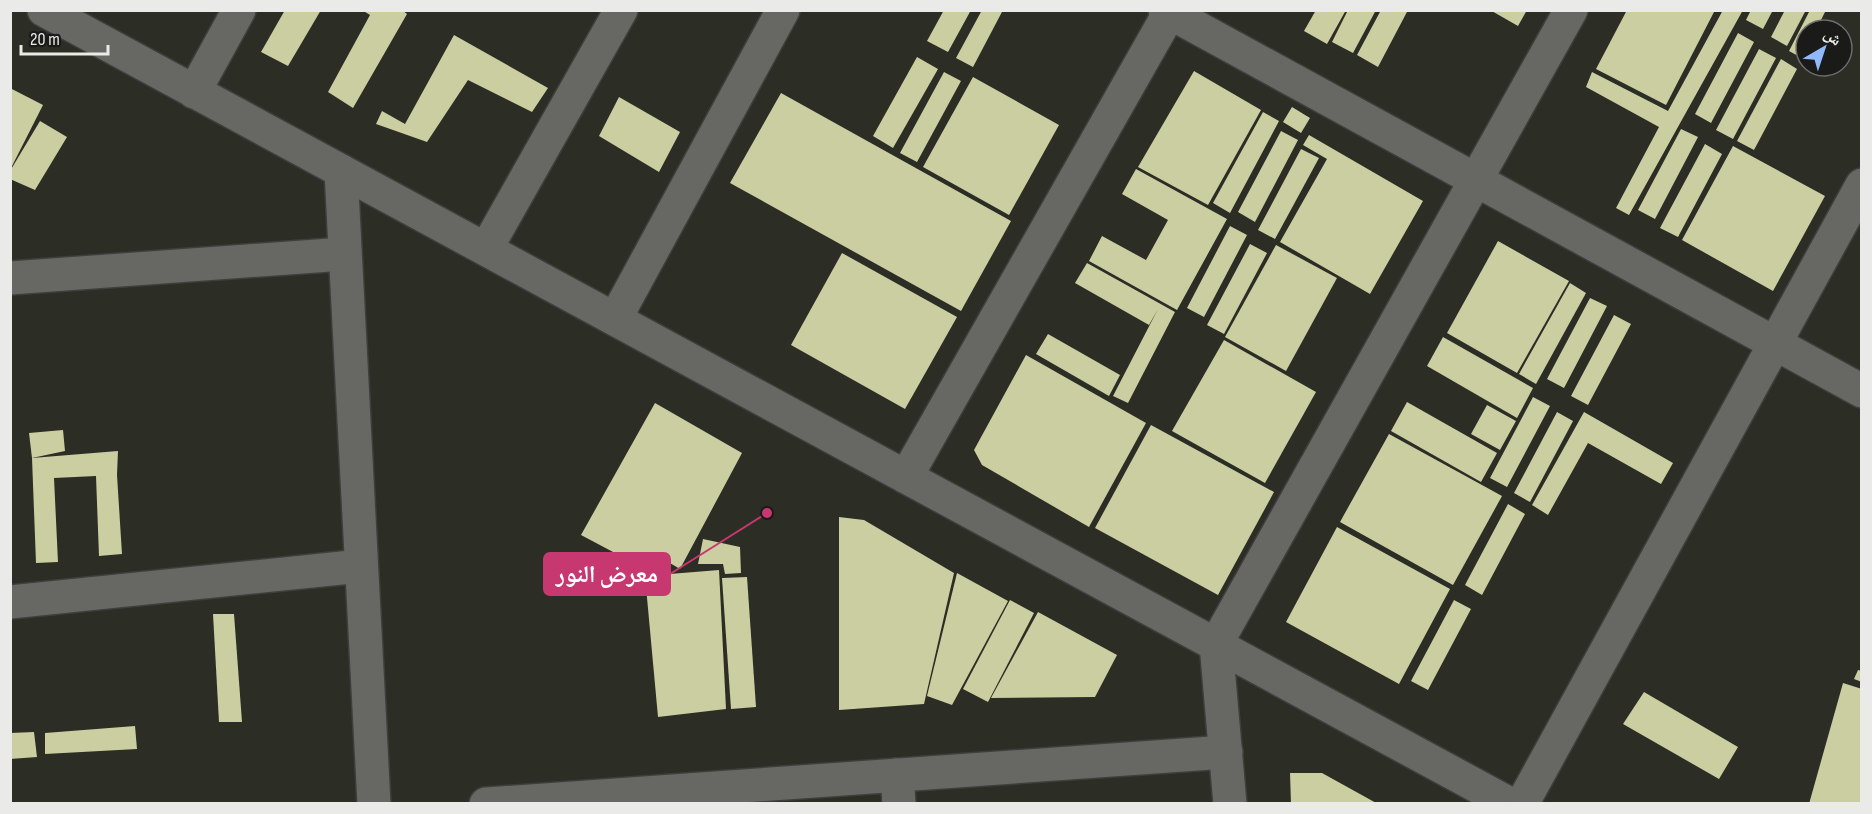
<svg xmlns="http://www.w3.org/2000/svg" width="1872" height="814" viewBox="0 0 1872 814" font-family="'Sofia Sans Condensed','Noto Naskh Arabic',sans-serif">
	<style>
		.built { fill: #2c2d25; fill-rule: evenodd }
		.building { fill: #cbcea1 }
		.lines { fill: none; stroke-linecap: round; stroke-linejoin: round }
		.minor-casing { stroke: #3e3e3c; stroke-width: 36 }
		.minor { stroke: #676764; stroke-width: 33 }
		.leader { fill: none; stroke: #c83870; stroke-width: 2 }
		.callout-dot { fill: #c83870; stroke: #1a1a18; stroke-width: 2 }
		.callout { fill: #c83870; stroke: #c83870; stroke-width: 2 }
		.callout-label { font-size: 24px; text-anchor: middle; font-weight: bold; fill: #fff }
	</style>
	<rect width="100%" height="100%" fill="#232421"/>
	<!-- built -->
	<path class="built" d="M11,11h1850v792h-1850zM1806,30h36v36h-36z"/>
	<!-- building -->
	<g class="building">
		<polygon points="285,10 321,10 288,66 261,52"/>
		<polygon points="362,10 402,10 407,14 353,108 328,92 370,15"/>
		<polygon points="944,10 971,10 948,52 927,41"/>
		<polygon points="982,10 1003,10 973,67 956,58"/>
		<polygon points="1316,10 1346,10 1327,44 1304,31"/>
		<polygon points="1348,10 1376,10 1353,53 1332,42"/>
		<polygon points="1381,10 1408,10 1378,67 1357,55"/>
		<polygon points="1490,10 1527,10 1518,26"/>
		<polygon points="1627,10 1711,10 1714,12 1666,105 1596,69"/>
		<polygon points="1723,10 1743,10 1629,215 1616,208 1659,127 1586,87 1592,72 1668,111"/>
		<polygon points="1751,10 1773,10 1763,29 1746,20"/>
		<polygon points="1785,10 1806,10 1787,46 1771,37"/>
		<polygon points="1810,10 1826,10 1816,30 1806,30 1806,49 1802,58 1789,51"/>
		<polygon points="1738,33 1754,42 1711,123 1695,114"/>
		<polygon points="454,35 548,88 532,112 468,80 427,142 376,124 382,111 405,124"/>
		<polygon points="1759,49 1776,58 1733,139 1716,130"/>
		<polygon points="917,57 938,69 893,148 873,136"/>
		<polygon points="1781,59 1797,69 1754,150 1737,141"/>
		<polygon points="1194,71 1261,110 1208,205 1138,167"/>
		<polygon points="944,72 961,81 917,162 900,153"/>
		<polygon points="973,77 1059,125 1009,215 923,167"/>
		<polygon points="10,88 43,105 10,170"/>
		<polygon points="781,93 1011,221 961,311 730,183"/>
		<polygon points="619,97 680,132 659,172 599,136"/>
		<polygon points="1292,107 1310,118 1301,133 1283,122"/>
		<polygon points="1263,112 1279,121 1230,213 1213,203"/>
		<polygon points="40,121 67,137 35,190 10,179 10,171"/>
		<polygon points="1681,129 1698,137 1655,219 1638,210"/>
		<polygon points="1281,131 1298,140 1255,222 1238,212"/>
		<polygon points="1309,135 1423,201 1370,294 1280,242 1327,159 1303,145"/>
		<polygon points="1705,144 1722,154 1678,237 1660,228"/>
		<polygon points="1733,146 1825,196 1773,291 1682,240"/>
		<polygon points="1301,149 1319,158 1275,239 1258,230"/>
		<polygon points="1136,169 1227,219 1177,310 1089,261 1102,236 1146,260 1168,220 1122,194"/>
		<polygon points="1230,226 1247,235 1204,317 1187,308"/>
		<polygon points="1498,241 1569,281 1517,373 1447,333"/>
		<polygon points="1250,244 1267,253 1224,334 1207,325"/>
		<polygon points="1276,245 1337,278 1286,371 1225,337"/>
		<polygon points="842,253 957,317 905,409 791,345"/>
		<polygon points="1087,263 1175,312 1128,403 1113,396 1158,309 1149,325 1075,283"/>
		<polygon points="1570,283 1586,293 1536,384 1519,374"/>
		<polygon points="1590,298 1607,306 1564,388 1547,379"/>
		<polygon points="1614,315 1631,324 1588,405 1571,396"/>
		<polygon points="1048,334 1120,375 1109,396 1036,354"/>
		<polygon points="1443,337 1533,388 1517,418 1427,366"/>
		<polygon points="1224,340 1316,392 1265,483 1172,431"/>
		<polygon points="1026,355 1146,423 1089,527 982,465 974,450"/>
		<polygon points="1533,397 1550,406 1507,487 1490,478"/>
		<polygon points="1407,402 1497,453 1481,482 1391,431"/>
		<polygon points="655,403 742,453 680,569 658,556 647,570 581,535"/>
		<polygon points="1487,405 1516,421 1500,450 1471,434"/>
		<polygon points="1557,412 1573,421 1530,502 1514,493"/>
		<polygon points="1584,412 1673,463 1661,484 1588,443 1548,515 1532,505"/>
		<polygon points="1151,425 1274,492 1218,595 1095,528"/>
		<polygon points="63,430 65,451 32,458 29,433"/>
		<polygon points="1389,434 1502,496 1453,585 1340,522"/>
		<polygon points="118,451 117,475 122,554 99,556 96,476 54,478 58,562 36,563 32,458"/>
		<polygon points="1508,504 1525,514 1482,595 1465,585"/>
		<polygon points="839,517 864,520 954,573 924,704 839,710"/>
		<polygon points="1337,527 1450,589 1399,684 1286,622"/>
		<polygon points="703,539 740,547 741,573 725,574 723,564 698,564"/>
		<polygon points="719,570 726,709 658,717 645,576"/>
		<polygon points="957,573 1008,601 952,705 927,696"/>
		<polygon points="747,577 756,707 731,709 722,578"/>
		<polygon points="1010,600 1034,613 988,702 963,689"/>
		<polygon points="1454,600 1471,609 1428,690 1411,681"/>
		<polygon points="1038,612 1117,655 1095,697 991,698"/>
		<polygon points="213,614 234,614 242,722 219,722"/>
		<polygon points="1858,670 1862,671 1862,682 1854,679"/>
		<polygon points="1843,683 1862,689 1862,804 1809,804"/>
		<polygon points="1644,692 1738,747 1719,779 1623,724"/>
		<polygon points="135,726 137,749 45,754 45,733"/>
		<polygon points="34,732 37,757 10,759 10,733"/>
		<polygon points="1290,773 1322,773 1378,804 1291,804"/>
	</g>
	<g class="lines">
		<!-- minor casing -->
		<g class="minor-casing">
			<g id="minor">
				<polyline points="44,10 1510,804"/>
				<polyline points="1165,10 1862,391"/>
				<polyline points="194,92 239,10"/>
				<polyline points="341,171 374,804"/>
				<polyline points="486,249 621,10"/>
				<polyline points="10,278 344,254"/>
				<polyline points="615,319 783,10"/>
				<polyline points="906,477 1171,10"/>
				<polyline points="10,602 361,566"/>
				<polyline points="897,775 899,804"/>
				<polyline points="486,804 1226,752"/>
				<polyline points="1230,804 1216,644 1571,10"/>
				<polyline points="1522,804 1862,185"/>
			</g>
		</g>
		<!-- minor -->
		<use href="#minor" class="minor"/>
	</g>
	<!-- callouts -->
	<path class="leader" d="M767 513L670 574"/>
	<circle class="callout-dot" cx="767" cy="513" r="6"/>
	<rect class="callout" x="544" y="553" width="126" height="42" rx="6"/>
	<g class="callout-label">
		<text x="607" y="582">معرض النور</text>
	</g>
	<!-- border -->
	<rect width="1872" height="814" fill="none" stroke="#eaeae8" stroke-width="24"/>
	<!-- north arrow -->
	<g transform="translate(1824 48) rotate(39)"><circle r="28" fill="#1a1a18" stroke="#6d6d6b" stroke-width="1.5"/>
	<path d="M0-4.5L10 22L0 15L-10 22Z" fill="#90b8fd"/>
	<text y="-9" font-size="16" font-weight="bold" text-anchor="middle" fill="#eaeae8">ش</text>
	</g>
	<!-- scale -->
	<path d="M21 45v9h87v-9" fill="none" stroke="#eaeae8" stroke-width="3"/>
	<text x="30" y="45" font-size="18" fill="#eaeae8" stroke="#1a1a18" stroke-width="4.5" paint-order="stroke">20 m</text>
</svg>
